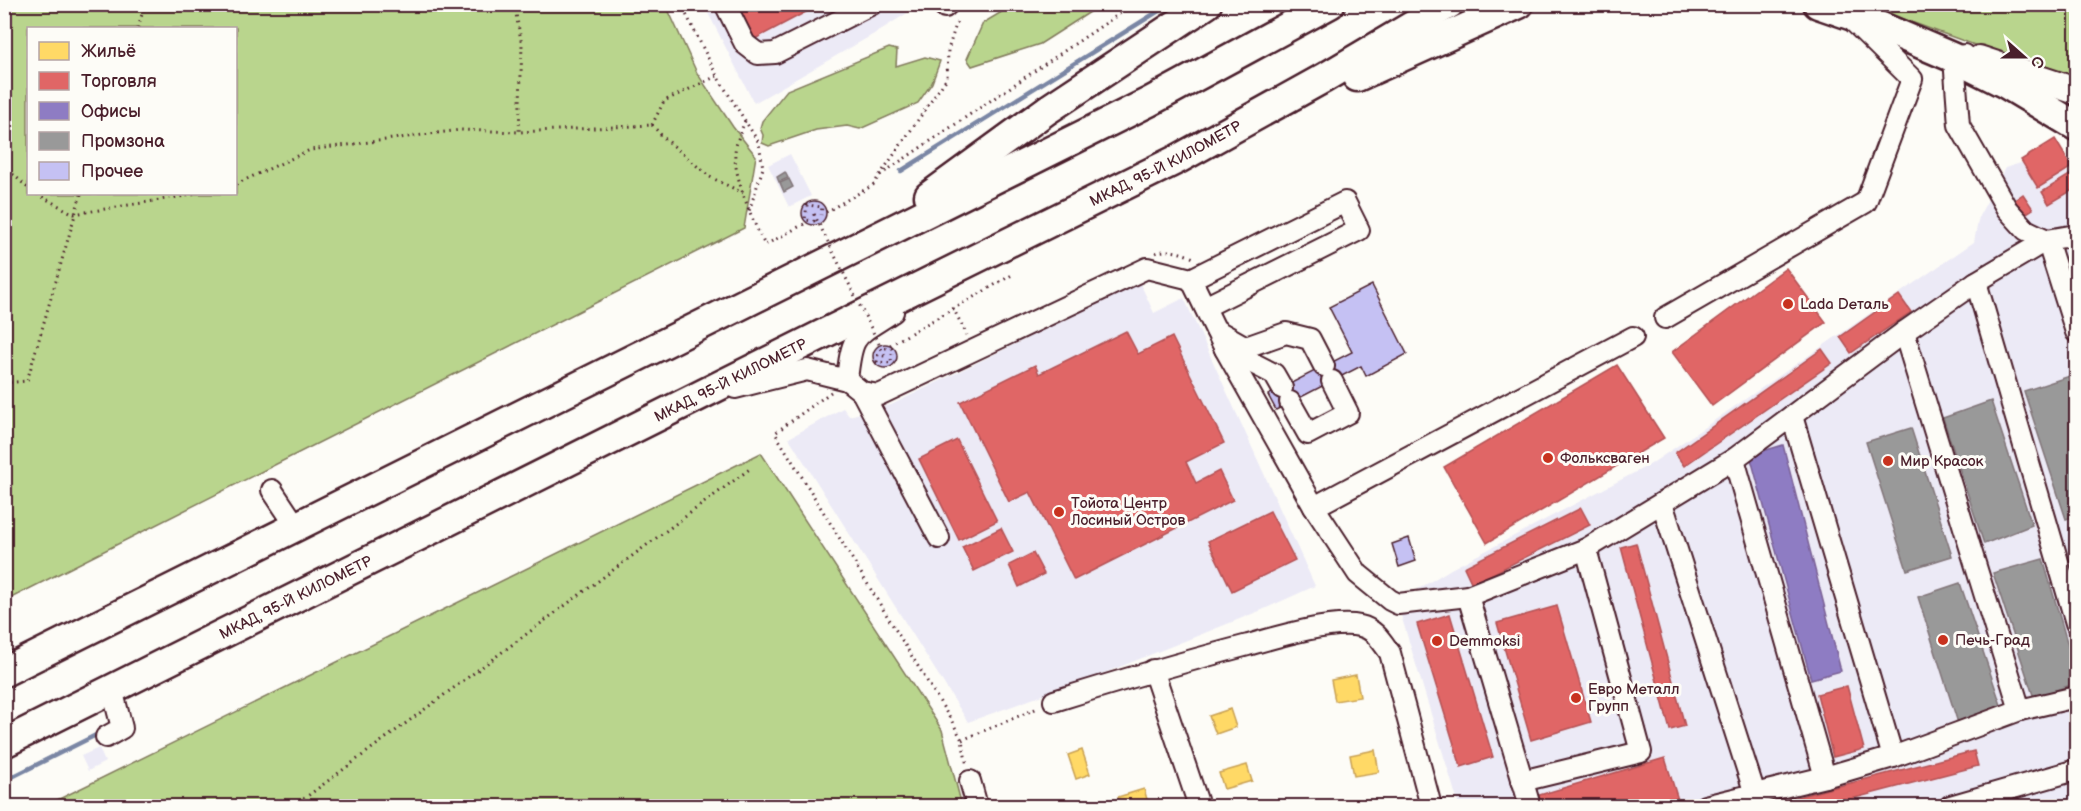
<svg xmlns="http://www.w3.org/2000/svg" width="2081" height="811" viewBox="0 0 2081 811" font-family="'Balsamiq Sans',sans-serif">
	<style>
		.built { fill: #eceaf6 }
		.green { fill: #b9d58d; stroke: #827a5c; stroke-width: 1.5; fill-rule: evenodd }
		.homes { fill: #ffd966; stroke: #c9a154; stroke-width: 1.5 }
		.shops { fill: #e06666; stroke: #b35154; stroke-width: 1.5 }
		.offices { fill: #8e7cc3; stroke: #7a6095; stroke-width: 1.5 }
		.industry { fill: #999; stroke: #817478; stroke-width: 1.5 }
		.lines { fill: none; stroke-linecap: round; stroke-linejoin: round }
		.stream { stroke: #7a86a4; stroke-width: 4.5 }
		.building { fill: #c5c1f3; stroke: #4a1f2b; stroke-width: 1.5 }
		.minor-casing { stroke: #4a1f2b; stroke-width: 24 }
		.major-casing { stroke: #4a1f2b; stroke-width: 30 }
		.highway-casing { stroke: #4a1f2b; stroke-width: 33 }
		.path { stroke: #4a1f2b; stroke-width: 3; stroke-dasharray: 1.5 4.5; stroke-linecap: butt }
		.minor { stroke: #fdfcf7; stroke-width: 20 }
		.major { stroke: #fdfcf7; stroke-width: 26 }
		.highway { stroke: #fdfcf7; stroke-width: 28 }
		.path-bridge { stroke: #4a1f2b; stroke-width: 3; stroke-dasharray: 1.5 4.5; stroke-linecap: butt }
		.poi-dot { fill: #c8321e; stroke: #fdfcf7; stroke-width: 2 }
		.labels { text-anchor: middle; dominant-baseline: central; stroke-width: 6; stroke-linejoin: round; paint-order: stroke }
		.street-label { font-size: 15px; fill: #4a1f2b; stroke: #fdfcf7 }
		.poi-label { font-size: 15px; fill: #4a1f2b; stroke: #fdfcf7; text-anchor: start }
	</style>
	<rect width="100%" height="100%" fill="#fdfcf7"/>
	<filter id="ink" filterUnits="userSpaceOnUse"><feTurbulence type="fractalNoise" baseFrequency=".0167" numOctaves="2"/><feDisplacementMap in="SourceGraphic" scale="12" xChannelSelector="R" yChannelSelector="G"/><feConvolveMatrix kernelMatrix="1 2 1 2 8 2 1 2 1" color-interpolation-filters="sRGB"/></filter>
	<g filter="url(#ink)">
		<!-- built -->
		<g class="built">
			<polygon points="704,5 920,5 874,34 754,103"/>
			<polygon points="790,154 811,196 789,207 768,165"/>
			<polygon points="2027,161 2070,173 2076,177 2076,806 1459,806 1397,602 1451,569 1651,464 1974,242 1979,216 2005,168"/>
			<polygon points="1140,283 1154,313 1184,298 1315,586 1262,610 1112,670 968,722 789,438 843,408 849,416 891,405"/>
			<polygon points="99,748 105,762 88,771 81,756"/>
		</g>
		<!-- green -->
		<g class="green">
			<path d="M5,4l661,1 31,68 36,54 23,29 -12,72 -739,373zM236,28v166h-208v-166z"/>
			<polygon points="1015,4 1101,4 1101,5 1040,44 972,66 967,59 983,23"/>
			<polygon points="1864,5 2076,5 2076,76 2008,57"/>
			<polygon points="889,48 897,50 896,66 925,57 940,61 932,83 918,103 860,129 847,126 816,130 769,146 762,143 763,135 760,128 762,121 787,90"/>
			<polygon points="761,453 942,730 962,806 45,806"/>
		</g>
		<!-- homes -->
		<g class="homes">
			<polygon points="1356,675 1360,697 1335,701 1331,680"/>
			<polygon points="1230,709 1236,727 1216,734 1209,716"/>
			<polygon points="1082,750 1090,774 1076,779 1068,755"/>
			<polygon points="1375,750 1379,772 1354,776 1350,755"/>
			<polygon points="1247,765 1252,781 1224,789 1219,773"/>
			<polygon points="1144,789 1149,806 1121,806 1118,797"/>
		</g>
		<!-- shops -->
		<g class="shops">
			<polygon points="729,4 821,4 749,42"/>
			<polygon points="2055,139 2072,167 2038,188 2021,160"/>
			<polygon points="2071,174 2076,184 2076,188 2049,204 2042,192"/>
			<polygon points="2023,194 2033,209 2019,218 2009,204"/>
			<polygon points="1786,268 1826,322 1712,406 1672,352"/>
			<polygon points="1899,295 1911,312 1851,353 1840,337"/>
			<polygon points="1126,331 1138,354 1172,337 1224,443 1186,462 1196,483 1219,471 1233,500 1074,580 1030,492 1009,502 960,402 1035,365 1039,374"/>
			<polygon points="1822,349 1832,363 1684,466 1675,453"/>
			<polygon points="1617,365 1664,438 1487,543 1444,467"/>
			<polygon points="957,440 997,521 959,540 919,459"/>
			<polygon points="1581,508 1590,525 1472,584 1464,567"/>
			<polygon points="1270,511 1295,560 1232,591 1208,541"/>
			<polygon points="1001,528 1013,552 974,571 962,547"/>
			<polygon points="1636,543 1685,726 1670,730 1621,547"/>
			<polygon points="1033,553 1044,574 1019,587 1009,565"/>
			<polygon points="1557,606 1591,722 1531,740 1497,623"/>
			<polygon points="1450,614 1493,757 1461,767 1417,624"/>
			<polygon points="1847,686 1864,749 1833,757 1817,694"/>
			<polygon points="1974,751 1978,766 1824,806 1762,806"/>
			<polygon points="1665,758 1679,803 1668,806 1539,806 1536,796"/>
		</g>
		<!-- offices -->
		<polygon class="offices" points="1783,445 1841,671 1811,679 1750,455"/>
		<!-- industry -->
		<g class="industry">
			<polygon points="785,172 788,178 779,182 777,177"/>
			<polygon points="789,179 793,187 784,192 780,183"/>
			<polygon points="2070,376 2076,396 2076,516 2066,519 2024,391"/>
			<polygon points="1991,401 2032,525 1984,544 1943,418"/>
			<polygon points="1911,428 1952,556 1907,570 1866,442"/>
			<polygon points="2043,559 2076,673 2076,683 2034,698 1993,573"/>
			<polygon points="1960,583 2002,708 1958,723 1918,597"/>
		</g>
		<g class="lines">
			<!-- stream -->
			<g class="stream">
				<polyline points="901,171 1170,4"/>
				<polyline points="4,781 100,733"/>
			</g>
		</g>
		<!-- building -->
		<g class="building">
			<circle cx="814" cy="213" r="12"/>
			<polygon points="1372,285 1407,354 1366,376 1361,366 1276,410 1268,395 1352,352 1329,307"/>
			<circle cx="885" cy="356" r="12"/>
			<polygon points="1409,538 1416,561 1399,567 1392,544"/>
		</g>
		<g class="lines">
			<!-- minor casing -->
			<g class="minor-casing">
				<g id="minor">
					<polyline points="725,4 745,44 758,54 775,53 872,4"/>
					<polyline points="945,7 948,4"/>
					<polyline points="2076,235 2047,240 2076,332"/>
					<polyline points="1191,279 1225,349 1314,507 1358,574 1390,600 1398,604 1468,596 1586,549 1734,459 1904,332 1976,282 2047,240 2026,230 2007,209 1959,125 1954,58 1964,55"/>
					<polyline points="1976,282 2076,623"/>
					<polyline points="1665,318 1866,202 1912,79 1852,20"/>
					<polyline points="1216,330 1246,347 1286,333 1310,339 1324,366"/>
					<polyline points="1904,332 2020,710"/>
					<polyline points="1225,349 1274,374 1282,388"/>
					<polyline points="847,380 862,392 879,395 1147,268 1191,279 1345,202 1359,230 1205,307"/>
					<path d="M735,388l72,-18 40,10c5,-48 8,-43 46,-68"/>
					<polyline points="862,392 939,538"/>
					<polyline points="1290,402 1308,434 1348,413 1332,381"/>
					<polyline points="1792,416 1893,757"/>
					<polyline points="1734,459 1825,777"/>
					<polyline points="272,490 296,526"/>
					<polyline points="1662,503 1755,794"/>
					<polyline points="1314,507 1633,337"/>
					<polyline points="1468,596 1530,806"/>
					<polyline points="1153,670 1199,806"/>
					<path d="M1054,701c64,-20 129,-39 194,-56 28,-8 84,-25 112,-19 15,3 22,16 30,27l41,153"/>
					<polyline points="106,737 122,728 112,689"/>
					<polyline points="970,781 977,806"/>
					<polyline points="1522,781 1641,752 1586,549"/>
					<polyline points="1705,806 1825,777 1893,757 2020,710 2076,697"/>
					<polyline points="1950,806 2076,770"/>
				</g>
			</g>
			<!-- major casing -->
			<g class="major-casing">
				<polyline id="major" points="1979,59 2076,91"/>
			</g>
			<!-- highway casing -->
			<g class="highway-casing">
				<g id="highway">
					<polyline points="1818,4 1870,22 1954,58 2006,84 2076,126"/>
					<polyline points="1357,77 1519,4"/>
					<polyline points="929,196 1047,110 1207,4"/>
					<polyline points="4,672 1149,102 1330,4"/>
					<path id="s1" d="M4,743l815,-407 359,-177 146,-81 125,-74"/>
				</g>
			</g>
			<!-- path -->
			<g class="path">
				<polyline points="514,4 522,45 519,132"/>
				<polyline points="681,4 717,76 759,143 763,168 749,211"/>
				<polyline points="138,28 145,4"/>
				<path d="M745,121c-4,10 -9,21 -10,31 -2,23 19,73 30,93l41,-22"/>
				<polyline points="652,125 663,137 710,177 743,193"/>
				<polyline points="652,125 664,101 717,76"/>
				<polyline points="4,166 28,188"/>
				<polyline points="880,175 1134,4"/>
				<polyline points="236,184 310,150 460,130 519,132 652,125"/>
				<polyline points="37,194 74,214 197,194"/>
				<polyline points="826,212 873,185 947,78 948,50 958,18"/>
				<polyline points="814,214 814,221 805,220 807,205 822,207 821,215"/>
				<path d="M1156,253c11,-5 29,0 39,6"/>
				<polyline points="953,308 967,335"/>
				<polyline points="890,345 1012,275"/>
				<polyline points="885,348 892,348 891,363 877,362 878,355 885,356"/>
				<polyline points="4,383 27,381 81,194"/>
				<polyline points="831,392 775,433 954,725 962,740 967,766"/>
				<polyline points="962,740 1038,708"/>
				<polyline points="294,806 751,468"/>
			</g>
			<!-- minor -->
			<use href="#minor" class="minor"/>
			<!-- major -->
			<use href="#major" class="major"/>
			<!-- highway -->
			<use href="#highway" class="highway"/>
			<!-- path-bridge -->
			<polyline class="path-bridge" points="814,214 885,356"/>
		</g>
	</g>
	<!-- markers -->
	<g class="poi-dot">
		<circle cx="1788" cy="304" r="6"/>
		<circle cx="1548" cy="458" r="6"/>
		<circle cx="1888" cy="461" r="6"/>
		<circle cx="1059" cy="512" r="6"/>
		<circle cx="1943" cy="640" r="6"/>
		<circle cx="1437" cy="641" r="6"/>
		<circle cx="1576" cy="698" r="6"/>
	</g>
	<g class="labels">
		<!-- street labels -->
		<g class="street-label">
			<text stroke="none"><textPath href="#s1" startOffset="1298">МКАД, 95-Й КИЛОМЕТР</textPath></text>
			<text stroke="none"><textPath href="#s1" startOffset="812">МКАД, 95-Й КИЛОМЕТР</textPath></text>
			<text stroke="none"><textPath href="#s1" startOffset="326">МКАД, 95-Й КИЛОМЕТР</textPath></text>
		</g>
		<!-- poi labels -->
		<g class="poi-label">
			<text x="1800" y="304">Lada Dеталь</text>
			<text x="1560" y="458">Фольксваген</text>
			<text x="1900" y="461">Мир Красок</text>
			<text x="1071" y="503">Тойота Центр<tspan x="1071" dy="17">Лосиный Остров</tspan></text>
			<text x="1955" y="640">Печь-Град</text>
			<text x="1449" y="641">Demmoksi</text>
			<text x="1588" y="689">Евро Металл<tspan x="1588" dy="17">Групп</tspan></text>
		</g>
	</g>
	<!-- margin -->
	<rect width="2081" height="811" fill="none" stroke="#fdfcf7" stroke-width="24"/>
	<rect x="12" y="12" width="2057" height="787" fill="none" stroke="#4a1f2b" stroke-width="2" filter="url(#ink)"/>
	<!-- legend -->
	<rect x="27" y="27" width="210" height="168" fill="#fdfcf7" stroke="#b5a4a5" stroke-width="1.5"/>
	<rect x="39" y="42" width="30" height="18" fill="#ffd966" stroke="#b5a4a5" stroke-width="1.5"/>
	<text x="81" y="57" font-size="18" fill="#4a1f2b">Жильё</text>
	<rect x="39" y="72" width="30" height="18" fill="#e06666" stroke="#b5a4a5" stroke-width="1.5"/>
	<text x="81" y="87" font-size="18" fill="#4a1f2b">Торговля</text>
	<rect x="39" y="102" width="30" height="18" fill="#8e7cc3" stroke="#b5a4a5" stroke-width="1.5"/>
	<text x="81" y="117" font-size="18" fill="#4a1f2b">Офисы</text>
	<rect x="39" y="132" width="30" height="18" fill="#999999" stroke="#b5a4a5" stroke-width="1.5"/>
	<text x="81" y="147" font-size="18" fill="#4a1f2b">Промзона</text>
	<rect x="39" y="162" width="30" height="18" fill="#c5c1f3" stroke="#b5a4a5" stroke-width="1.5"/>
	<text x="81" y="177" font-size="18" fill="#4a1f2b">Прочее</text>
	<!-- north arrow -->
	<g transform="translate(2024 57) rotate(111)" stroke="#fdfcf7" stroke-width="4.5" paint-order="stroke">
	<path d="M0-4.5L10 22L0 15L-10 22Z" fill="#4a1f2b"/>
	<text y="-9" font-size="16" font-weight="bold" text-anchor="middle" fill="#4a1f2b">С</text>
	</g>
</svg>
